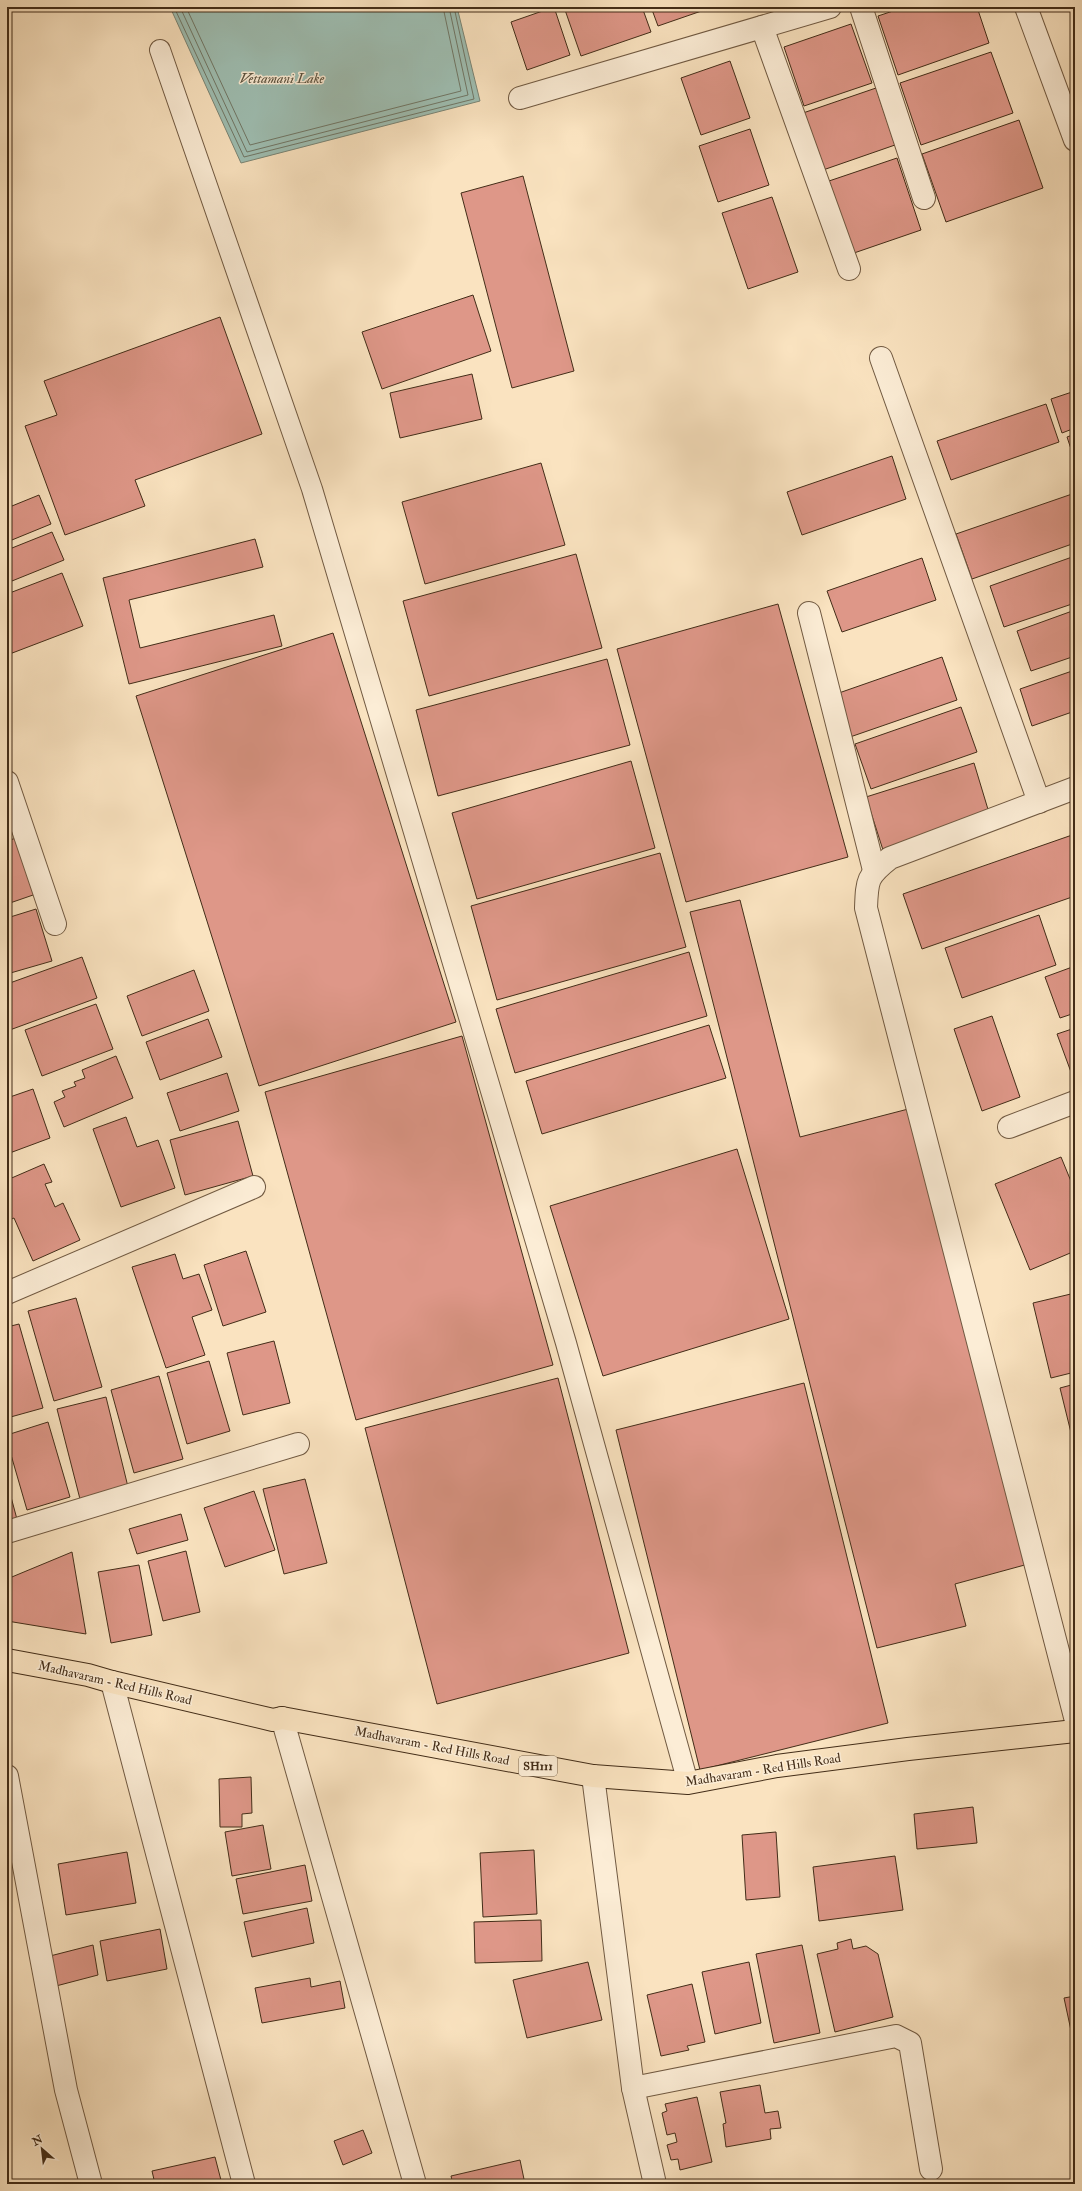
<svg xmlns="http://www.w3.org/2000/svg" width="1082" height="2191" viewBox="0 0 1082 2191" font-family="'IM FELL Double Pica',serif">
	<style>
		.water { fill: #9ebeb2; stroke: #7a8474 }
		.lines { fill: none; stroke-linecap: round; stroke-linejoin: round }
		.shore { stroke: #707665; stroke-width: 1 }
		.building { fill: #de9788; stroke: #432d18 }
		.lane-casing { stroke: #715a42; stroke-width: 22 }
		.street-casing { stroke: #715a42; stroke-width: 24 }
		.primary-casing { stroke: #432d18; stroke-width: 24 }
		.lane { stroke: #fcedd6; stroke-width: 20 }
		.street { stroke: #fcedd6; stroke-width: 22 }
		.primary { stroke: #fae3c0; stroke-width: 22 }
		.labels { text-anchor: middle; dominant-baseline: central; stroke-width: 3; stroke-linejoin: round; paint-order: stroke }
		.shield { fill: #fcedd6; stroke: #7a6751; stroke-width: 1 }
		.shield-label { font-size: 12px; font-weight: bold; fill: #432d18 }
		.street-label { font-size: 13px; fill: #432d18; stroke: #fcedd6 }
		.water-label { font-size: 14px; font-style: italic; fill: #5a513e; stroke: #fcedd6 }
	</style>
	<rect width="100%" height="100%" fill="#fae3c0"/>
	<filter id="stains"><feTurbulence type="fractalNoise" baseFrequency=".005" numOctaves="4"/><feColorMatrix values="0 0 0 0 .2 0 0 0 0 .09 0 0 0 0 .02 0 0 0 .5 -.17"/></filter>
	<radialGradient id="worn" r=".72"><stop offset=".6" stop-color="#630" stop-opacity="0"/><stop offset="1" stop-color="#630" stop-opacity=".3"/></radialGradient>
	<!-- water -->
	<polygon class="water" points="170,7 457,7 480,101 241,163"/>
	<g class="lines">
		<!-- shore -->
		<g class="shore">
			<polyline points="174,7 244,157 474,99 454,7"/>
			<polyline points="180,7 247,152 468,95 449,7"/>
			<polyline points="186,7 250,145 461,91 443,7"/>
		</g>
	</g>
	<!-- building -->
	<g class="building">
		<polygon points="554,7 570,55 527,70 511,22"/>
		<polygon points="564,7 642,7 651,32 581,56"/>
		<polygon points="651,7 713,7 658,26"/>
		<polygon points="905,7 977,7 989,43 898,75 878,16"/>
		<polygon points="851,24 872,83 804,106 784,47"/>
		<polygon points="991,52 1013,113 921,145 900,83"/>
		<polygon points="730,61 750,118 701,135 681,78"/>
		<polygon points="876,88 895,145 823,170 803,113"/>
		<polygon points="1019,120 1043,188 946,222 922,154"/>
		<polygon points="750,129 769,185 718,202 699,146"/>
		<polygon points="897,158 921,230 854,253 829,181"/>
		<polygon points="523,176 574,371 512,388 461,193"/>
		<polygon points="772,197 798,272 748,289 722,213"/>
		<polygon points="473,295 491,351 382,389 362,332"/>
		<polygon points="220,317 262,434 135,480 145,506 65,535 25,426 57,415 44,381"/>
		<polygon points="472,374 482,419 400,438 390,393"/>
		<polygon points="1075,391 1075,428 1062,433 1051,399"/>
		<polygon points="1046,404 1059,442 951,480 937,441"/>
		<polygon points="1075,434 1075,461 1067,437"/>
		<polygon points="892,456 906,499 802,535 787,492"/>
		<polygon points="541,463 565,545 425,584 402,502"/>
		<polygon points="1075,493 1075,543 972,579 956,534"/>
		<polygon points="39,495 51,524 7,542 7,508"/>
		<polygon points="52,532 64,560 7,583 7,550"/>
		<polygon points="255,539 263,567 129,600 140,648 274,615 282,646 129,684 103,578"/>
		<polygon points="576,554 602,648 429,696 403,601"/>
		<polygon points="1075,556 1075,603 1004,627 990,586"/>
		<polygon points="922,558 936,600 842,632 827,591"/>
		<polygon points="62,573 83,626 7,655 7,594"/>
		<polygon points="778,604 848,857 686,902 617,649"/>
		<polygon points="1075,610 1075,656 1031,671 1017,631"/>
		<polygon points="333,633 456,1022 259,1086 136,696"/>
		<polygon points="942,657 957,700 850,737 836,694"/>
		<polygon points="607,659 630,745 438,796 416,710"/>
		<polygon points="1075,670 1075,711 1032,726 1020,689"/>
		<polygon points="961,707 977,752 871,789 855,744"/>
		<polygon points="631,761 655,848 477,899 452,813"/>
		<polygon points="974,763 990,816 883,850 866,797"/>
		<polygon points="1075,834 1075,896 922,949 903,894"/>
		<polygon points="16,838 36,894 7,904 7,841"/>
		<polygon points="660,853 686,947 497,1000 471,906"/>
		<polygon points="740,900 800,1137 916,1107 1032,1563 955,1584 966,1626 877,1648 690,912"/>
		<polygon points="36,909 52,961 7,974 7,918"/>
		<polygon points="1039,915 1056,965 962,998 945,948"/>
		<polygon points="689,952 707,1016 515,1073 496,1009"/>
		<polygon points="82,957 97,998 7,1031 7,984"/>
		<polygon points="1075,966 1075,1013 1060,1018 1045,977"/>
		<polygon points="194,970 209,1011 142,1036 127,996"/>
		<polygon points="96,1004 113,1049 42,1076 25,1030"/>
		<polygon points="992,1016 1020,1097 982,1111 954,1029"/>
		<polygon points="208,1019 222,1057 160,1080 146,1042"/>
		<polygon points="709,1025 726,1078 542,1134 526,1081"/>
		<polygon points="1075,1028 1075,1083 1057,1034"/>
		<polygon points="462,1036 553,1365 356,1420 265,1092"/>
		<polygon points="116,1056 133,1098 64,1127 54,1102 65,1097 62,1091 76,1086 74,1082 85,1078 82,1070"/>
		<polygon points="227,1073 239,1111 180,1131 167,1093"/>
		<polygon points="33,1089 50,1138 7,1154 7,1098"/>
		<polygon points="126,1117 137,1147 158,1140 175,1188 121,1207 93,1129"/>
		<polygon points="238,1121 253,1176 185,1195 170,1140"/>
		<polygon points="737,1149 789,1319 603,1376 550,1206"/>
		<polygon points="1061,1157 1075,1191 1075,1251 1030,1270 995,1184"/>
		<polygon points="44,1164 52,1182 45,1184 55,1207 63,1203 80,1240 33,1261 14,1218 7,1221 7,1180"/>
		<polygon points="246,1251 266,1312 223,1326 204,1265"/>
		<polygon points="175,1254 183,1279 199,1274 212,1310 192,1317 205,1355 166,1368 132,1267"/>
		<polygon points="1075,1293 1075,1372 1051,1378 1033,1303"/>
		<polygon points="76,1298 102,1387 54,1401 28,1311"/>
		<polygon points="19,1324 43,1408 7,1418 7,1327"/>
		<polygon points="274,1341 290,1403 243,1415 227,1353"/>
		<polygon points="209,1361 230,1431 187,1444 167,1373"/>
		<polygon points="159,1376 183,1459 134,1473 111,1390"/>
		<polygon points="558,1378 629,1653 437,1704 365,1428"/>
		<polygon points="804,1383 888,1723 700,1770 616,1430"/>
		<polygon points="1075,1384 1075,1449 1060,1388"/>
		<polygon points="106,1397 129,1491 81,1503 57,1409"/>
		<polygon points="48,1422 70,1497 27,1510 7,1441 7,1435"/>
		<polygon points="305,1479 327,1563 284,1574 263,1489"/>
		<polygon points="7,1482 18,1523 7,1526"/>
		<polygon points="254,1491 275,1550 225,1567 204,1508"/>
		<polygon points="181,1514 188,1540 137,1554 129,1529"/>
		<polygon points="186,1551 200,1612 163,1621 148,1561"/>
		<polygon points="72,1552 86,1634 7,1621 7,1579"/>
		<polygon points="139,1565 152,1635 111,1643 98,1572"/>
		<polygon points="251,1777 252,1813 242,1814 242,1827 220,1827 219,1779"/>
		<polygon points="973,1807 977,1843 917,1849 914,1814"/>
		<polygon points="263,1825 271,1869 232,1876 225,1832"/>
		<polygon points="776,1832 780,1897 746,1900 742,1835"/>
		<polygon points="534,1850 537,1914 483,1917 480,1853"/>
		<polygon points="127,1852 136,1903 66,1915 58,1864"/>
		<polygon points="895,1856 903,1910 819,1921 813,1867"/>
		<polygon points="305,1865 312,1901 243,1914 236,1879"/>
		<polygon points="307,1908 314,1943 252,1957 244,1922"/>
		<polygon points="541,1920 542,1961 475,1963 474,1922"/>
		<polygon points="160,1929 167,1969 107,1981 100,1941"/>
		<polygon points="851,1939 853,1949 866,1946 878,1954 893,2017 835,2032 817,1954 838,1949 837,1943"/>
		<polygon points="93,1945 98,1975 56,1986 50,1956"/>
		<polygon points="802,1945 820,2033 774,2043 756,1954"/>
		<polygon points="588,1962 602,2020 527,2038 513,1980"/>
		<polygon points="749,1962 761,2023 715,2034 702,1972"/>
		<polygon points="310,1978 311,1987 340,1981 345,2008 262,2023 255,1988"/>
		<polygon points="692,1984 705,2042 687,2046 689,2050 661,2056 647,1995"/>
		<polygon points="1075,1996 1075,2049 1064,1998"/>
		<polygon points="760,2085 765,2113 778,2111 781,2128 770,2129 771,2139 726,2147 723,2124 726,2123 720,2092"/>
		<polygon points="697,2097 712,2162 680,2170 678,2159 671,2160 667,2145 677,2142 675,2133 667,2135 662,2113 667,2111 665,2104"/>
		<polygon points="363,2130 372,2153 343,2165 334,2141"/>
		<polygon points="215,2157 222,2184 155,2184 152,2171"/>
		<polygon points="520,2160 525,2184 453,2184 451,2176"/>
	</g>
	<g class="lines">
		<!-- lane casing -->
		<g class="lane-casing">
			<polyline id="lane" points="160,50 312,489 566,1343 688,1783"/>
		</g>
		<!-- street casing -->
		<g class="street-casing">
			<g id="street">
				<polyline points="861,7 924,198"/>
				<polyline points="1026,7 1075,140"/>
				<polyline points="762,27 849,269"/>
				<polyline points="520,98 830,7"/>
				<polyline points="881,358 1039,802"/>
				<polyline points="809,613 874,870"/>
				<polyline points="7,782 55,924"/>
				<path d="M1075,788l-185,70c-23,18 -23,22 -24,50l209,809"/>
				<polyline points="1009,1127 1075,1102"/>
				<polyline points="7,1293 254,1187"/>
				<polyline points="7,1532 298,1444"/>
				<polyline points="112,1682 244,2184"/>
				<polyline points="282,1718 415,2184"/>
				<polyline points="7,1776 66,2090 91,2184"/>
				<polyline points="593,1776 633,2088 896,2036 910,2043 931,2169"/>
				<polyline points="633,2088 655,2184"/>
			</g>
		</g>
		<!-- primary casing -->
		<g class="primary-casing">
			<polyline id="primary" points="7,1660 88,1675 112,1682 273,1720 282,1718 593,1776 688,1783 777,1766 908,1749 1075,1731"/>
		</g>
		<!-- lane -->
		<use href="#lane" class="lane"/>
		<!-- street -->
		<use href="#street" class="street"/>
		<!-- primary -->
		<use href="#primary" class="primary"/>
	</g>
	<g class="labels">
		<!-- shield labels -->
		<rect class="shield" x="519" y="1756" width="38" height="20" rx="3"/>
		<g class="shield-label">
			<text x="538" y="1766">SH111</text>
		</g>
		<!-- street labels -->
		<g class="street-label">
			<text transform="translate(115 1683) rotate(13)">Madhavaram - Red Hills Road</text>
			<text transform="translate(432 1746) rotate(11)">Madhavaram - Red Hills Road</text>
			<text transform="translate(763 1770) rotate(-9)">Madhavaram - Red Hills Road</text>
		</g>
		<!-- water labels -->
		<g class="water-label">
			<text x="282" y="78">Vettamani Lake</text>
		</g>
	</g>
	<!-- margin -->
	<rect width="1082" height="2191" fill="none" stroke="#fae3c0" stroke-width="24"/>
	<rect x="8" y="8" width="1066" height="2175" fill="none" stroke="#432d18" stroke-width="2"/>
	<rect x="12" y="12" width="1058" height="2167" fill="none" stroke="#432d18"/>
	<!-- north arrow -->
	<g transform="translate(42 2149) rotate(332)" stroke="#fcedd6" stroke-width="3" paint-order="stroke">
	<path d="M0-3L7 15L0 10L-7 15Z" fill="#432d18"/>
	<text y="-6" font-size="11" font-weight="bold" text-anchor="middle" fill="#432d18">N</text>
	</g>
	<rect width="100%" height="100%" filter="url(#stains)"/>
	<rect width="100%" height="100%" fill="url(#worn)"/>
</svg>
